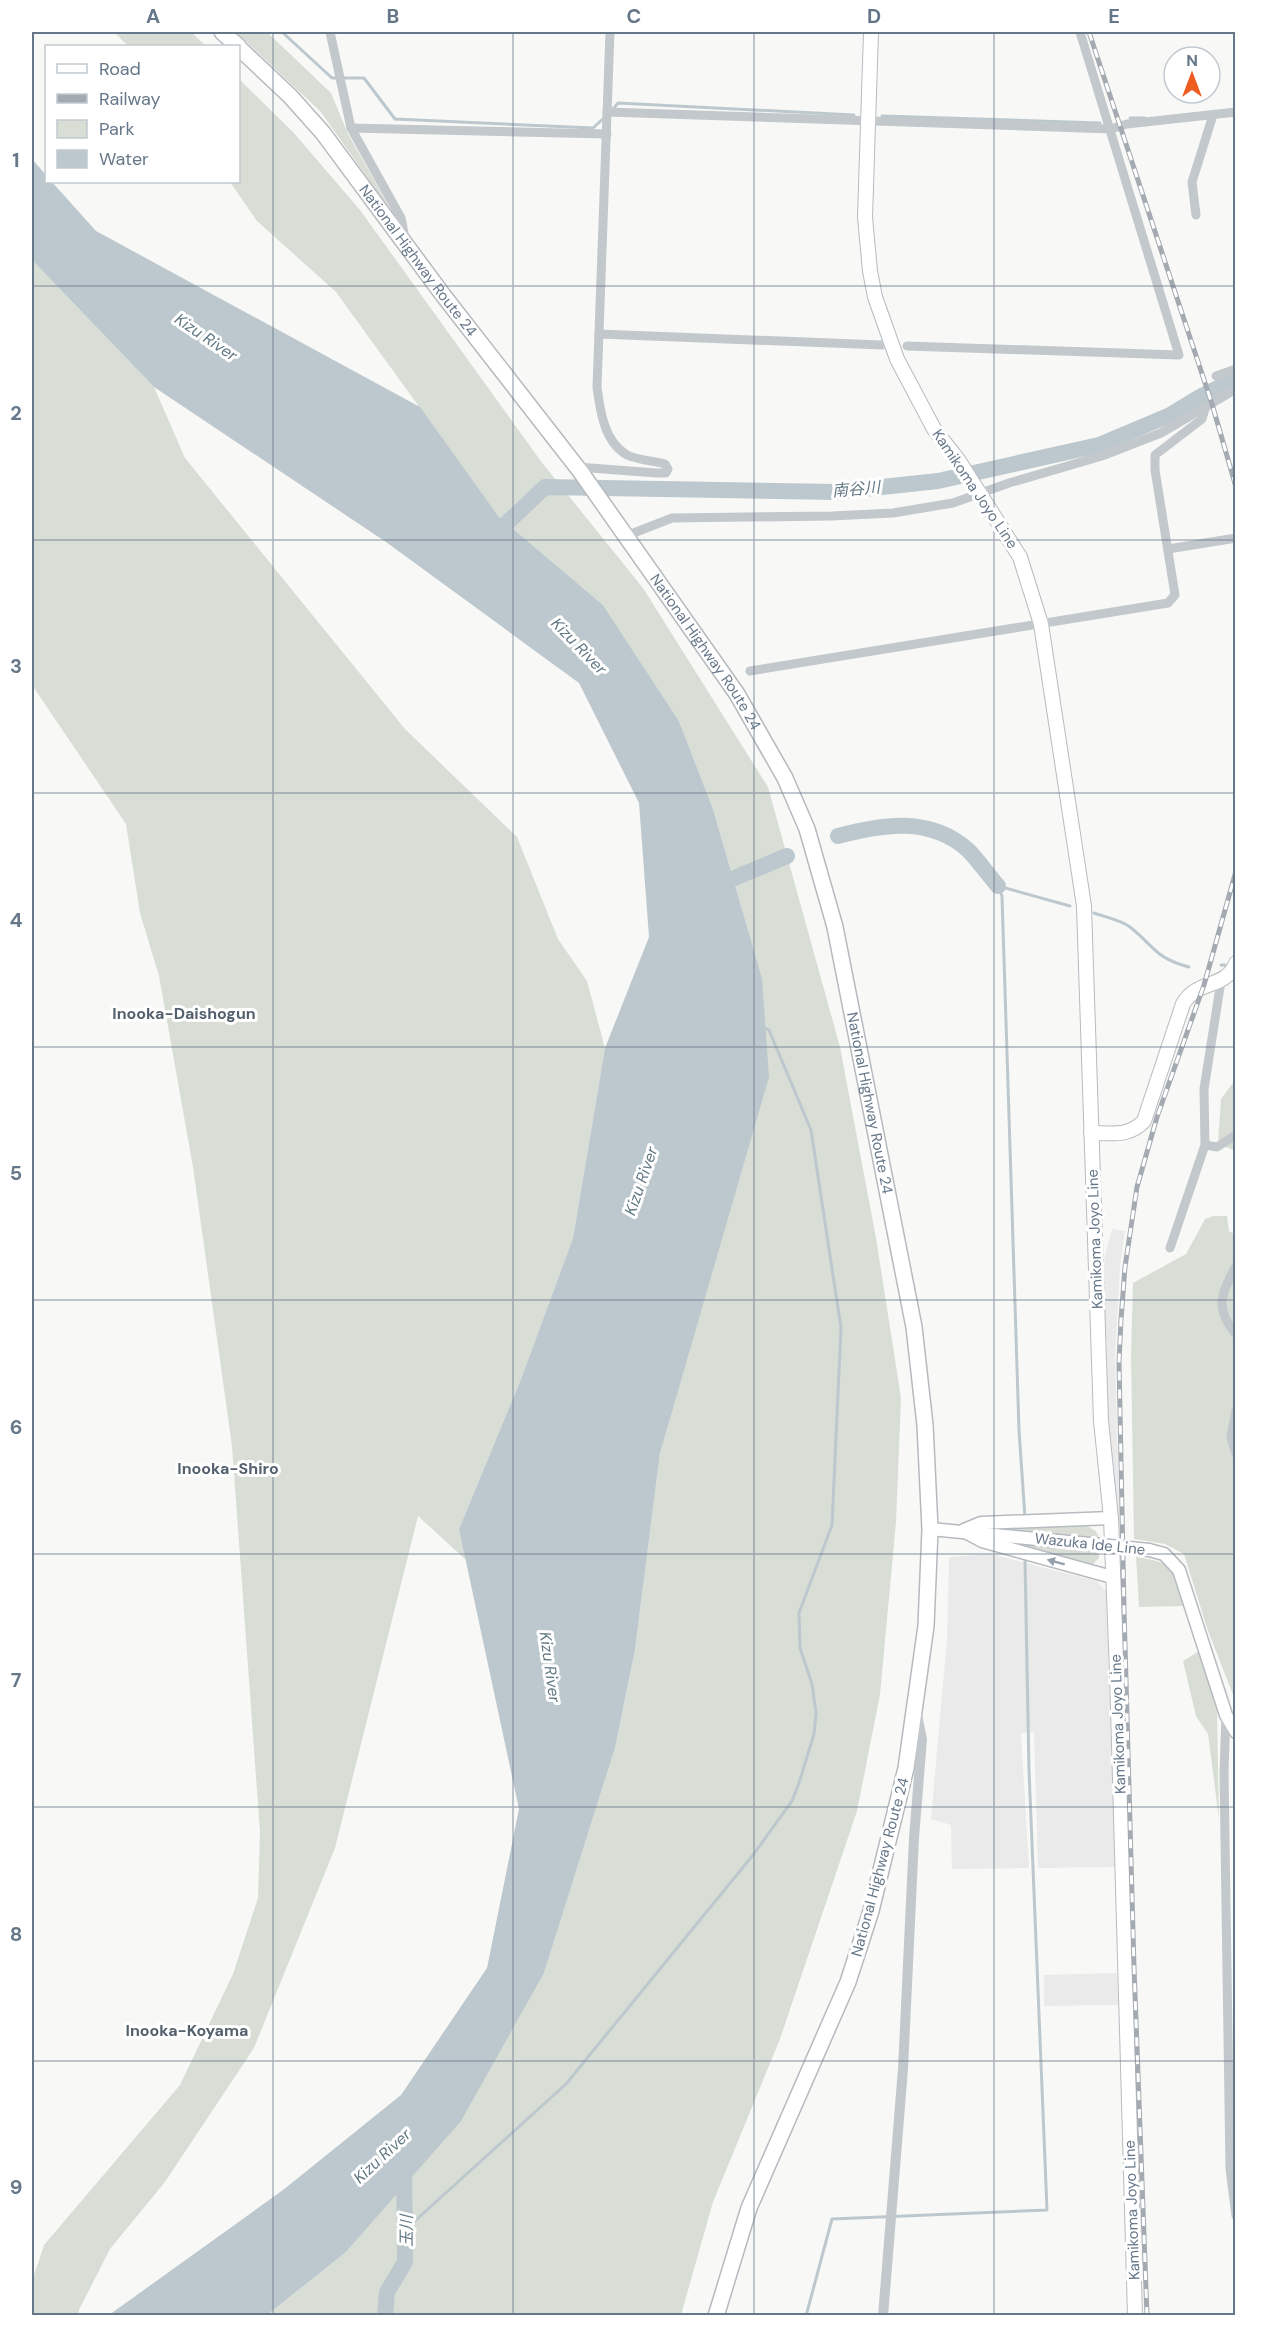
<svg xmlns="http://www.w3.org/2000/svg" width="1267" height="2347" viewBox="0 0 1267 2347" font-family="'DM Sans','Noto Sans JP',sans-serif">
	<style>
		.built { fill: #e9eae9 }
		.green { fill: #d8ded5 }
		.water { fill: #bdc8ce }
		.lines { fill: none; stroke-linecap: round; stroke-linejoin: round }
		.stream { stroke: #bdc8ce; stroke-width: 3 }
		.river { stroke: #bdc8ce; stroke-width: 16 }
		.secondary-casing { stroke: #b6bbc1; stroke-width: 15 }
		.primary-casing { stroke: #b7bbc0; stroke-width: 16 }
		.trunk-casing { stroke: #b6babe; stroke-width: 18 }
		.minor { stroke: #c3c8cc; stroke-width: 9 }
		.tertiary { stroke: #c3c8cc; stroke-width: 10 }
		.secondary { stroke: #fff; stroke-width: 12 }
		.primary { stroke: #fff; stroke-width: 14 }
		.trunk { stroke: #fff; stroke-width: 15 }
		.rail-casing { stroke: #a4aab1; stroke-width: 5 }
		.rail { stroke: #fff; stroke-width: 3; stroke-dasharray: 9; stroke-linecap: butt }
		.secondary-bridge-casing { stroke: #b6bbc1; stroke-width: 15; stroke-linecap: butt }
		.secondary-bridge { stroke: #fff; stroke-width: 12 }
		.oneway { fill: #94a0ac }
		.grid { fill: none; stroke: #667789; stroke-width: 1.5; stroke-opacity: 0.55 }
		.labels { text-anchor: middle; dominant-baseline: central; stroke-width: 6; stroke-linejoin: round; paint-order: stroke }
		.street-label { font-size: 15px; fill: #667789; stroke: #fff }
		.water-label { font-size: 16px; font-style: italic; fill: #627884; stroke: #fff }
		.neighbourhood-label { font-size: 16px; font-weight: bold; fill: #54616d; stroke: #fff }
		.neatline { fill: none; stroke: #667789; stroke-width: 2 }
		.grid-label { font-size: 20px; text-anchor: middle; font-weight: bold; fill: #667789 }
	</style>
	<rect width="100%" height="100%" fill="#f8f9f6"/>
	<!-- built -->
	<g class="built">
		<polygon points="1112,1229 1125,1231 1120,1267 1115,1358 1120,1541 1117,1541 1108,1433 1107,1340 1104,1339 1103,1276 1105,1255"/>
		<polygon points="991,1554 1096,1581 1106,1591 1115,1867 1038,1868 1034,1732 1021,1733 1029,1868 952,1869 951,1825 931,1819 947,1639 949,1557"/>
		<polygon points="1117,1973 1118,2005 1044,2006 1044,1975"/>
	</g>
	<!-- green -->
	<g class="green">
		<polygon points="114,32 191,32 206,46 128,46"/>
		<polygon points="236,32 267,32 331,93 348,134 394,215 320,111"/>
		<polygon points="239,79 293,132 360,210 543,464 643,588 768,787 840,1047 876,1238 901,1398 896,1522 880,1695 857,1811 780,2039 713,2202 681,2315 267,2315 345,2253 544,1973 615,1748 635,1650 660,1453 762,978 713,809 679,721 603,605 499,517 336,292 257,221 230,182 238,182"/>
		<polygon points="32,260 154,387 185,458 405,729 517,837 558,939 587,981 605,1048 573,1238 521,1379 459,1529 466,1560 418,1516 335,1848 254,2048 165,2182 110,2249 79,2310 79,2316 32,2315 32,2281 44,2245 180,2085 233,1974 258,1898 260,1832 232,1446 193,1167 159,976 140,913 126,824 32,685"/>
		<polygon points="1235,1080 1235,1151 1218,1143 1221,1099"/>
		<polygon points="1213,1216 1227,1216 1229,1231 1236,1235 1235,1700 1207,1628 1184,1554 1165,1544 1134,1539 1131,1355 1133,1283 1186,1254 1205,1219"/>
		<polygon points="1083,1524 1096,1531 1100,1540 989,1529"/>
		<polygon points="1018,1543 1099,1553 1099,1558 1091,1566 1019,1549"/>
		<path d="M1136,1557c39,6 39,10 48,49l-45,1z"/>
		<polygon points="1199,1651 1217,1710 1219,1819 1208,1734 1196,1716 1183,1661"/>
	</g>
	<!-- water -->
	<polygon class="water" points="32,159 46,175 46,182 52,182 96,231 420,407 499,517 603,605 679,721 713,809 762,978 769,1077 660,1453 635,1650 615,1748 544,1973 461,2121 345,2253 267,2315 109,2315 283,2190 401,2095 487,1968 519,1809 459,1529 521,1379 573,1238 605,1048 649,937 639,803 579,683 386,542 154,387 32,260"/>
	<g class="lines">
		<!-- stream -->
		<g class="stream">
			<polyline points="282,32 332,78 364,78 395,119 593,128 604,118"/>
			<polyline points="613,109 618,103 854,115"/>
			<polyline points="882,116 1100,123"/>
			<polyline points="1130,118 1145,118"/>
			<polyline points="998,886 1002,896 1019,1430 1025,1518"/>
			<polyline points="998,886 1070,906"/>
			<path d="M1094,913c11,4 27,7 36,14 25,20 25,31 59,40"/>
			<polyline points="1221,965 1225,965"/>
			<polyline points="406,2229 566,2084 753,1855 792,1801 799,1783 814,1734 816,1713 812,1684 800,1648 799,1613 832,1525 841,1328 811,1130 769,1030 762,1027"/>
			<polyline points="806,2316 832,2219 1047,2210 1029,1770 1025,1559"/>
		</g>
		<!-- river -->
		<g class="river">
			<polyline points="491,538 545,487 835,492 938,481 1099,445 1170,415 1198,398 1236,379"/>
			<path d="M838,836c44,-12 92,-20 130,14 11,11 20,25 30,36"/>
			<polyline points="713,887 787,856"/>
			<polyline points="385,2316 387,2292 405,2262 404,2163"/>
		</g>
		<!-- secondary casing -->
		<g class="secondary-casing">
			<g id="secondary">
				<polyline points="930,1529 1100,1545"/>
				<polyline points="964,1530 981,1523 1111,1518"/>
				<polyline points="967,1533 982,1541 1112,1577"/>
				<polyline points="1149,1550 1164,1554 1179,1570 1226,1715 1236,1732"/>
			</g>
		</g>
		<!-- primary casing -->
		<g class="primary-casing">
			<g id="primary">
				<polyline points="871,32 865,217 870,271 875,297 897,359 934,429 959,461 1020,557 1041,624 1084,906 1101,1421 1111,1518 1117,1673 1135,2316"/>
				<path d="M1091,1133c21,0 38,4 53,-12l39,-117c14,-25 43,-15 53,-41"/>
			</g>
		</g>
		<!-- trunk casing -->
		<g class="trunk-casing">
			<g id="trunk">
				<polyline points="222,32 238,46"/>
				<path id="s1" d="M238,47l52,49 33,37 120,162 137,176 157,223 48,84 22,51 28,98 79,400 11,98 5,104 -4,97 -20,142 -35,143 -23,71 -99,226 -33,108"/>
			</g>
		</g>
		<!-- minor -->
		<g class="minor">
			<polyline points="330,32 351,128 401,218 405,238"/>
			<polyline points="607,112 1111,129 1127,124 1236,112"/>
			<polyline points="351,128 607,134"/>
			<polyline points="1196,215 1192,182 1213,115"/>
			<polyline points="599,334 882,345"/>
			<polyline points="907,346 1179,355 1080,32"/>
			<polyline points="1216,376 1236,369"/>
			<path d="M577,467l80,6h9l2,-4 -3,-5c-11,-3 -27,-4 -38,-9 -23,-13 -27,-45 -30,-68l13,-355"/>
			<polyline points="626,536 672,518 832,516 893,513 953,503 1009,483 1102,456 1161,433 1236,389"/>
			<polyline points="1168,549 1236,538"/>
			<polyline points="750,671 1168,603 1175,595 1155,470 1155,455 1202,419 1205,409"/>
			<polyline points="1205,1145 1217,1147 1236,1135"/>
			<polyline points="1170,1248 1205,1145 1204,1089 1221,981"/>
			<path d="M1236,1266c-15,29 -22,42 0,68"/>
			<polyline points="1236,1410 1231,1437 1236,1454"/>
			<polyline points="1226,1715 1224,1772 1230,2169 1236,2216"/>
		</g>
		<!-- tertiary -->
		<polyline class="tertiary" points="883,2316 903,2069 914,1838 922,1739 917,1715"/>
		<!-- secondary -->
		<use href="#secondary" class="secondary"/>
		<!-- primary -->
		<use href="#primary" class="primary"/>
		<!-- trunk -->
		<use href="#trunk" class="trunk"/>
		<!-- rail casing -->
		<g class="rail-casing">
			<g id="rail">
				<polyline points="1089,32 1212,404 1236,487"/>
				<polyline points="1147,2316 1134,1967 1124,1609 1119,1362 1121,1320 1125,1267 1137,1187 1157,1117 1204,985 1236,871"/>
			</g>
		</g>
		<!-- rail -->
		<use href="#rail" class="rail"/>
		<!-- secondary-bridge casing -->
		<g class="secondary-bridge-casing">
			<polyline id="secondary-bridge" points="1100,1545 1149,1550"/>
		</g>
		<!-- secondary-bridge -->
		<use href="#secondary-bridge" class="secondary-bridge"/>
	</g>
	<!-- one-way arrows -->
	<defs><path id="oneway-solid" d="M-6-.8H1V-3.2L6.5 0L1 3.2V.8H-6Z" transform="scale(1.5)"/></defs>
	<use class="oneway" href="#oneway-solid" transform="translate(1056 1562) rotate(-165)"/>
	<!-- grid -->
	<path class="grid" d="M273,32v2284M513,32v2284M754,32v2284M994,32v2284M32,286h1204M32,540h1204M32,793h1204M32,1047h1204M32,1300h1204M32,1554h1204M32,1807h1204M32,2061h1204"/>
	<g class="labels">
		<!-- street labels -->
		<g class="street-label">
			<text stroke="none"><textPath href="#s1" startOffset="280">National Highway Route 24</textPath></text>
			<text transform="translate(975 489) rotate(56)">Kamikoma Joyo Line</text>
			<text stroke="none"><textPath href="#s1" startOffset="766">National Highway Route 24</textPath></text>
			<text stroke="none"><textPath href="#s1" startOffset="1252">National Highway Route 24</textPath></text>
			<text transform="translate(1095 1239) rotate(-92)">Kamikoma Joyo Line</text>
			<text transform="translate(1090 1544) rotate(6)">Wazuka Ide Line</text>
			<text transform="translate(1118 1724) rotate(-92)">Kamikoma Joyo Line</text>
			<text transform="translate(880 1867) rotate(-75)">National Highway Route 24</text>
			<text transform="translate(1132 2210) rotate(-92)">Kamikoma Joyo Line</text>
		</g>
		<!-- water labels -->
		<g class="water-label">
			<text transform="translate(206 337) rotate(34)">Kizu River</text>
			<text transform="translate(856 489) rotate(-5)">南谷川</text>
			<text transform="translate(579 646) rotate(46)">Kizu River</text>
			<text transform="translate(641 1181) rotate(-71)">Kizu River</text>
			<text transform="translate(550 1667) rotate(82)">Kizu River</text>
			<text transform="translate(382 2156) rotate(-43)">Kizu River</text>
			<text transform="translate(406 2231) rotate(-90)">玉川</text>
		</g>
		<!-- neighbourhood labels -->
		<g class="neighbourhood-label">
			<text x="184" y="1013">Inooka-Daishogun</text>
			<text x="228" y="1468">Inooka-Shiro</text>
			<text x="187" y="2030">Inooka-Koyama</text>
		</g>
	</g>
	<!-- border -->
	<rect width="1267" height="2347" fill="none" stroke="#ffffff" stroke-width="66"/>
	<!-- legend -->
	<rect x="45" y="45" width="195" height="138" fill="#ffffff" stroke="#c2c9d0" stroke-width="1.5"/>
	<rect x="57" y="64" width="30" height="9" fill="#ffffff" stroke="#c2c9d0" stroke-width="1.5"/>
	<text x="99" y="75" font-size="18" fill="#667789">Road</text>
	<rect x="57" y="94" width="30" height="9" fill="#a4aab1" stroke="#c2c9d0" stroke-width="1.5"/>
	<text x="99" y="105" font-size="18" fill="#667789">Railway</text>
	<rect x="57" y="120" width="30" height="18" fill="#d8ded5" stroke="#c2c9d0" stroke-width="1.5"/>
	<text x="99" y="135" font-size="18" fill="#667789">Park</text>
	<rect x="57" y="150" width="30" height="18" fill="#bdc8ce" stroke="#c2c9d0" stroke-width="1.5"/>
	<text x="99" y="165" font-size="18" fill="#667789">Water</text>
	<!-- north arrow -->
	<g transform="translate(1192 75)"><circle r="28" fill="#ffffff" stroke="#c2c9d0" stroke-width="1.5"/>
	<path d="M0-4.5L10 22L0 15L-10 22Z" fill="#ed5d21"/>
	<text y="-9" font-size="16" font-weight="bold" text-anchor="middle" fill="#667789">N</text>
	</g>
	<rect x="33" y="33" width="1201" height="2281" class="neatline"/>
	<g class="grid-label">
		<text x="153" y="23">A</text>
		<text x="393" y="23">B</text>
		<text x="634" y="23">C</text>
		<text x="874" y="23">D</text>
		<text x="1114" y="23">E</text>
		<text x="16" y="167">1</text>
		<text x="16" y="420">2</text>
		<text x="16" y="673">3</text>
		<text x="16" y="927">4</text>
		<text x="16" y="1180">5</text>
		<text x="16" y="1434">6</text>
		<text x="16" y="1687">7</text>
		<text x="16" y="1941">8</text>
		<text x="16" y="2194">9</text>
	</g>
</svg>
